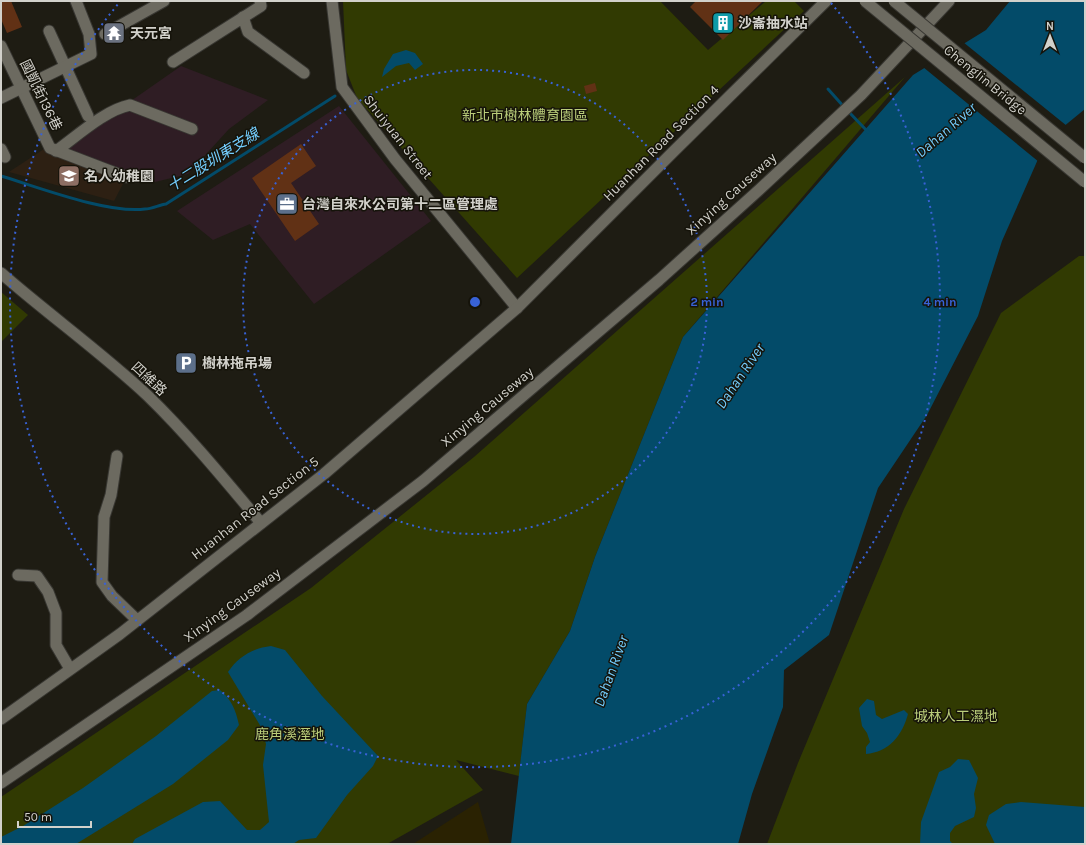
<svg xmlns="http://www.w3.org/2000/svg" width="1086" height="845" viewBox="0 0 1086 845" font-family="Karla,'Noto Sans TC',sans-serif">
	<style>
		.industrial { fill: #2f1d24 }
		.education { fill: #2d2013 }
		.green { fill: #313a02 }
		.sand { fill: #2a2202 }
		.water { fill: #034b69 }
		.pier { fill: #1e1c13 }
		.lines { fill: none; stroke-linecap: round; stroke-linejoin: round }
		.stream { stroke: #034b69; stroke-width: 3 }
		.building { fill: #613115 }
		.minor-casing { stroke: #383732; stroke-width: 13 }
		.minor { stroke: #6c6a60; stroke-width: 11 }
		.minor-bridge-casing { stroke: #383732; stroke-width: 13; stroke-linecap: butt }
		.minor-bridge { stroke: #6c6a60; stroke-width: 11 }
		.ring { fill: none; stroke: #3862d6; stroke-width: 2; stroke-dasharray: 2 4 }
		.labels { text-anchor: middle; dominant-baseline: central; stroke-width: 3; stroke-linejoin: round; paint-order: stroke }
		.poi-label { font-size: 14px; font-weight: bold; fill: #d2d1cb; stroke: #15130a; text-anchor: start }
		.street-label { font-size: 14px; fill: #d2d1cb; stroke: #15130a }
		.park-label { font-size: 14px; fill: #bacd7a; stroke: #15130a }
		.water-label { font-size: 15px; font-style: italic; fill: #73cdfd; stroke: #15130a }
		.centre { fill: #3862d6; stroke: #15130a; stroke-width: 2 }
		.ring-label { font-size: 12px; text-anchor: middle; font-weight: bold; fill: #3862d6; stroke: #15130a; stroke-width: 3; stroke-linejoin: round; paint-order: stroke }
	</style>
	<rect width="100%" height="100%" fill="#1e1c13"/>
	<!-- industrial -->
	<g class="industrial">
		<polygon points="181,66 268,100 229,129 188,174 155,182 132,178 62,149"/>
		<polygon points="339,106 431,221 314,304 250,224 213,240 177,211"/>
	</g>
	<!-- education -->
	<polygon class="education" points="44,149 125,180 114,201 9,172"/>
	<!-- green -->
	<g class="green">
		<polygon points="343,1 660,1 708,50 766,1 794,1 804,11 517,278 357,98 346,70"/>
		<polygon points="905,77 683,337 595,557 570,631 527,704 519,776 456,760 483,790 387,844 1,844 1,797 311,588 474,457"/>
		<polygon points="1079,256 1085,256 1085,844 767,844 798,763 904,509 1001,313"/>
		<polygon points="1,292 28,315 1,342"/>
	</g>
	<!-- sand -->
	<polygon class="sand" points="478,802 490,844 413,844"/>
	<!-- water -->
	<g class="water">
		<polygon points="1010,1 1085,1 1085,109 1046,141 1002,241 978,316 927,415 878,488 829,635 784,670 783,707 752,794 738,844 511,844 527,704 570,631 595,557 683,337 913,75 986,30"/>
		<polygon points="406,50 415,53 423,64 415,70 409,63 396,66 382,77 384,69 393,54"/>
		<path d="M271,646l14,4 37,46 56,60 -5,10 -26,29 -31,43 -17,2 -6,4h-161l3,-5 68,-37 17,-1 27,29h13l9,-8 -6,-57 3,-21 -5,-17 -33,-55c10,-15 25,-24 43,-26z"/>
		<path d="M220,690c12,10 16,21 19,35l-11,15 -55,44 -97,60h-75v-7l22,-11 60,-38 73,-52 56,-45z"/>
		<path d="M867,699l7,2 2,14 6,4 22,-9 4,4c-6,22 -19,38 -42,40v-7l4,-5 -3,-9 -5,-7 -3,-18z"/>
		<polygon points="958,759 969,760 978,778 974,794 976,808 974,817 955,826 950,833 950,841 953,844 920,844 921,822 939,772 950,767"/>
		<polygon points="1021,802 1085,807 1085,844 995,844 986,825 989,815 1006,804"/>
	</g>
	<!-- pier -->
	<polygon class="pier" points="963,42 1067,126 1048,142 1039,162 923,67"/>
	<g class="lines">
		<!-- stream -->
		<g class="stream">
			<polyline points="828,89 844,107"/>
			<polyline points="848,111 868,132"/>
			<path d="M1,176c37,11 107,38 144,33 7,0 14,-4 21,-5l169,-108"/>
		</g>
	</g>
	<!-- building -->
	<g class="building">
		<polygon points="1,1 11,1 22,27 7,33 1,19"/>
		<polygon points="696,1 763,1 723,40 690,7"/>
		<polygon points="595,83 597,91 586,94 584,86"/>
		<polygon points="301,144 316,166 291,183 319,224 295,241 252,178"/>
	</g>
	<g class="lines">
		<!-- minor casing -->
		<g class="minor-casing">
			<g id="minor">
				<polyline points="332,1 342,87 395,159 517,308"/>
				<polyline points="243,17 248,32 304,73"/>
				<polyline points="49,31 88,116"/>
				<polyline points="105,34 164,1"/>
				<polyline points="1,46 50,148 126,177"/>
				<polyline points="173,62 261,6 260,1"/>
				<polyline points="1,98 91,54 89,34 76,1"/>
				<polyline points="1,149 5,157"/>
				<path d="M56,151c21,-15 49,-41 74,-46l62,24"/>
				<path d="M1,273c48,42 100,79 147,123 41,40 77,84 113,127"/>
				<polyline points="117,456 111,495 104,517 102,582 112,596 137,620"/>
				<polyline points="18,575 37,576 48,592 56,613 56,645 70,669"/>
				<polyline points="1,719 120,634 324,474 517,308 674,151 826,1"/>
				<polyline points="1,783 247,615 423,481 659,280 760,189 861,95 949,1"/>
			</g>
		</g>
		<!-- minor -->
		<use href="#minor" class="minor"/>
		<!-- minor-bridge casing -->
		<g class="minor-bridge-casing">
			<g id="minor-bridge">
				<polyline points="865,1 1085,182"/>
				<polyline points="894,1 1085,158"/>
			</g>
		</g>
		<!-- minor-bridge -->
		<use href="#minor-bridge" class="minor-bridge"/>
	</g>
	<!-- distance rings -->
	<g class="ring">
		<circle cx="475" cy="302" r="232"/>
		<path d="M831 3A465 465 0 1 1 119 3"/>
	</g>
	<!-- icons -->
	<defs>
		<g id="building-square" transform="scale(1.15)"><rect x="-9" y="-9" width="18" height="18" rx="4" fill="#0f9aa8" stroke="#15130a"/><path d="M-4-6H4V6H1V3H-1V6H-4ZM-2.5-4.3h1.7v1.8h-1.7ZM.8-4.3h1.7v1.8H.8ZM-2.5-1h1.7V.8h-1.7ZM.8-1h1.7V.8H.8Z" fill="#fff"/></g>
		<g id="temple-square" transform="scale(1.15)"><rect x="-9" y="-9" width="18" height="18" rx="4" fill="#6b7280" stroke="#15130a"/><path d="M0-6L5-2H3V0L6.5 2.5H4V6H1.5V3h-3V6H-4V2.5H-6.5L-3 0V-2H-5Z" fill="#fff"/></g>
		<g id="school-square" transform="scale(1.15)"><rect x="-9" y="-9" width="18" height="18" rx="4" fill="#8d6e63" stroke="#15130a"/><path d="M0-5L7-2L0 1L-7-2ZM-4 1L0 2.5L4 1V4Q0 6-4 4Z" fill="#fff"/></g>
		<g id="office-square" transform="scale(1.15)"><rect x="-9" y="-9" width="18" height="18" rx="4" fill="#5c6f8a" stroke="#15130a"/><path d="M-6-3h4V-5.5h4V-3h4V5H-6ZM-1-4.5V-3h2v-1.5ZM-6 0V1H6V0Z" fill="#fff"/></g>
		<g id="parking-square" transform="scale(1.15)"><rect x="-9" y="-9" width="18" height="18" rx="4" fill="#5c6f8a" stroke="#15130a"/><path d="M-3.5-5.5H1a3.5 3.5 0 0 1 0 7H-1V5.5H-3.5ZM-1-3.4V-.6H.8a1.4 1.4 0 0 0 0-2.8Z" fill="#fff"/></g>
	</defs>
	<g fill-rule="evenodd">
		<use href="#building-square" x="723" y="23"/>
		<use href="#temple-square" x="114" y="33"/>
		<use href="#school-square" x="69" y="176"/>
		<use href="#office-square" x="287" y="204"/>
		<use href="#parking-square" x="186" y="363"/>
	</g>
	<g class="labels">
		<!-- poi labels -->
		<g class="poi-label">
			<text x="738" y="23">沙崙抽水站</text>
			<text x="130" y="33">天元宮</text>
			<text x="84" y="176">名人幼稚園</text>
			<text x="302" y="204">台灣自來水公司第十二區管理處</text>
			<text x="202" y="363">樹林拖吊場</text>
		</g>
		<!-- street labels -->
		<g class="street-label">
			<text transform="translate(985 80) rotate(39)">Chenglin Bridge</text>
			<text transform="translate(41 95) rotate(64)">國凱街136巷</text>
			<text transform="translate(398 137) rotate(52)">Shuiyuan Street</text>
			<text transform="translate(661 143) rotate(-45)">Huanhan Road Section 4</text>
			<text transform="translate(731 194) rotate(-42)">Xinying Causeway</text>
			<text transform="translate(149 379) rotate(43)">四維路</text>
			<text transform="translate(487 407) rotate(-40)">Xinying Causeway</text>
			<text transform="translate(255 508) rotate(-38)">Huanhan Road Section 5</text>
			<text transform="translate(232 605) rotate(-36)">Xinying Causeway</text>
		</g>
		<!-- park labels -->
		<g class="park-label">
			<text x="525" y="115">新北市樹林體育園區</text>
			<text x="956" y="716">城林人工濕地</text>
			<text x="290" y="734">鹿角溪溼地</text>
		</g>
		<!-- water labels -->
		<g class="water-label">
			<text transform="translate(946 130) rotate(-41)">Dahan River</text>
			<text transform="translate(213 160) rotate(-32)">十二股圳東支線</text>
			<text transform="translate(740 376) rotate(-56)">Dahan River</text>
			<text transform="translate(611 671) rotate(-70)">Dahan River</text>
		</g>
	</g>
	<circle cx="475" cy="302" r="6" class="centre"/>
	<g class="ring-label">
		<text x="707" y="306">2 min</text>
		<text x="940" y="306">4 min</text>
	</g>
	<!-- border -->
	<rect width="1086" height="845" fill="none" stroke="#d2d1cb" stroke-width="4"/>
	<!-- north arrow -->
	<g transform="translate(1050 36)" stroke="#15130a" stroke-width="3" paint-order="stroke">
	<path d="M0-3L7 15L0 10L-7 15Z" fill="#d2d1cb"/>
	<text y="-6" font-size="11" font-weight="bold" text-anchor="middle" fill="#d2d1cb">N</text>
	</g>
	<!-- scale -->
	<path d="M18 821v6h73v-6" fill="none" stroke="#d2d1cb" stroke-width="2"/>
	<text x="24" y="821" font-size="12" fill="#d2d1cb" stroke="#15130a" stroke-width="3" paint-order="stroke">50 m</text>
</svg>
